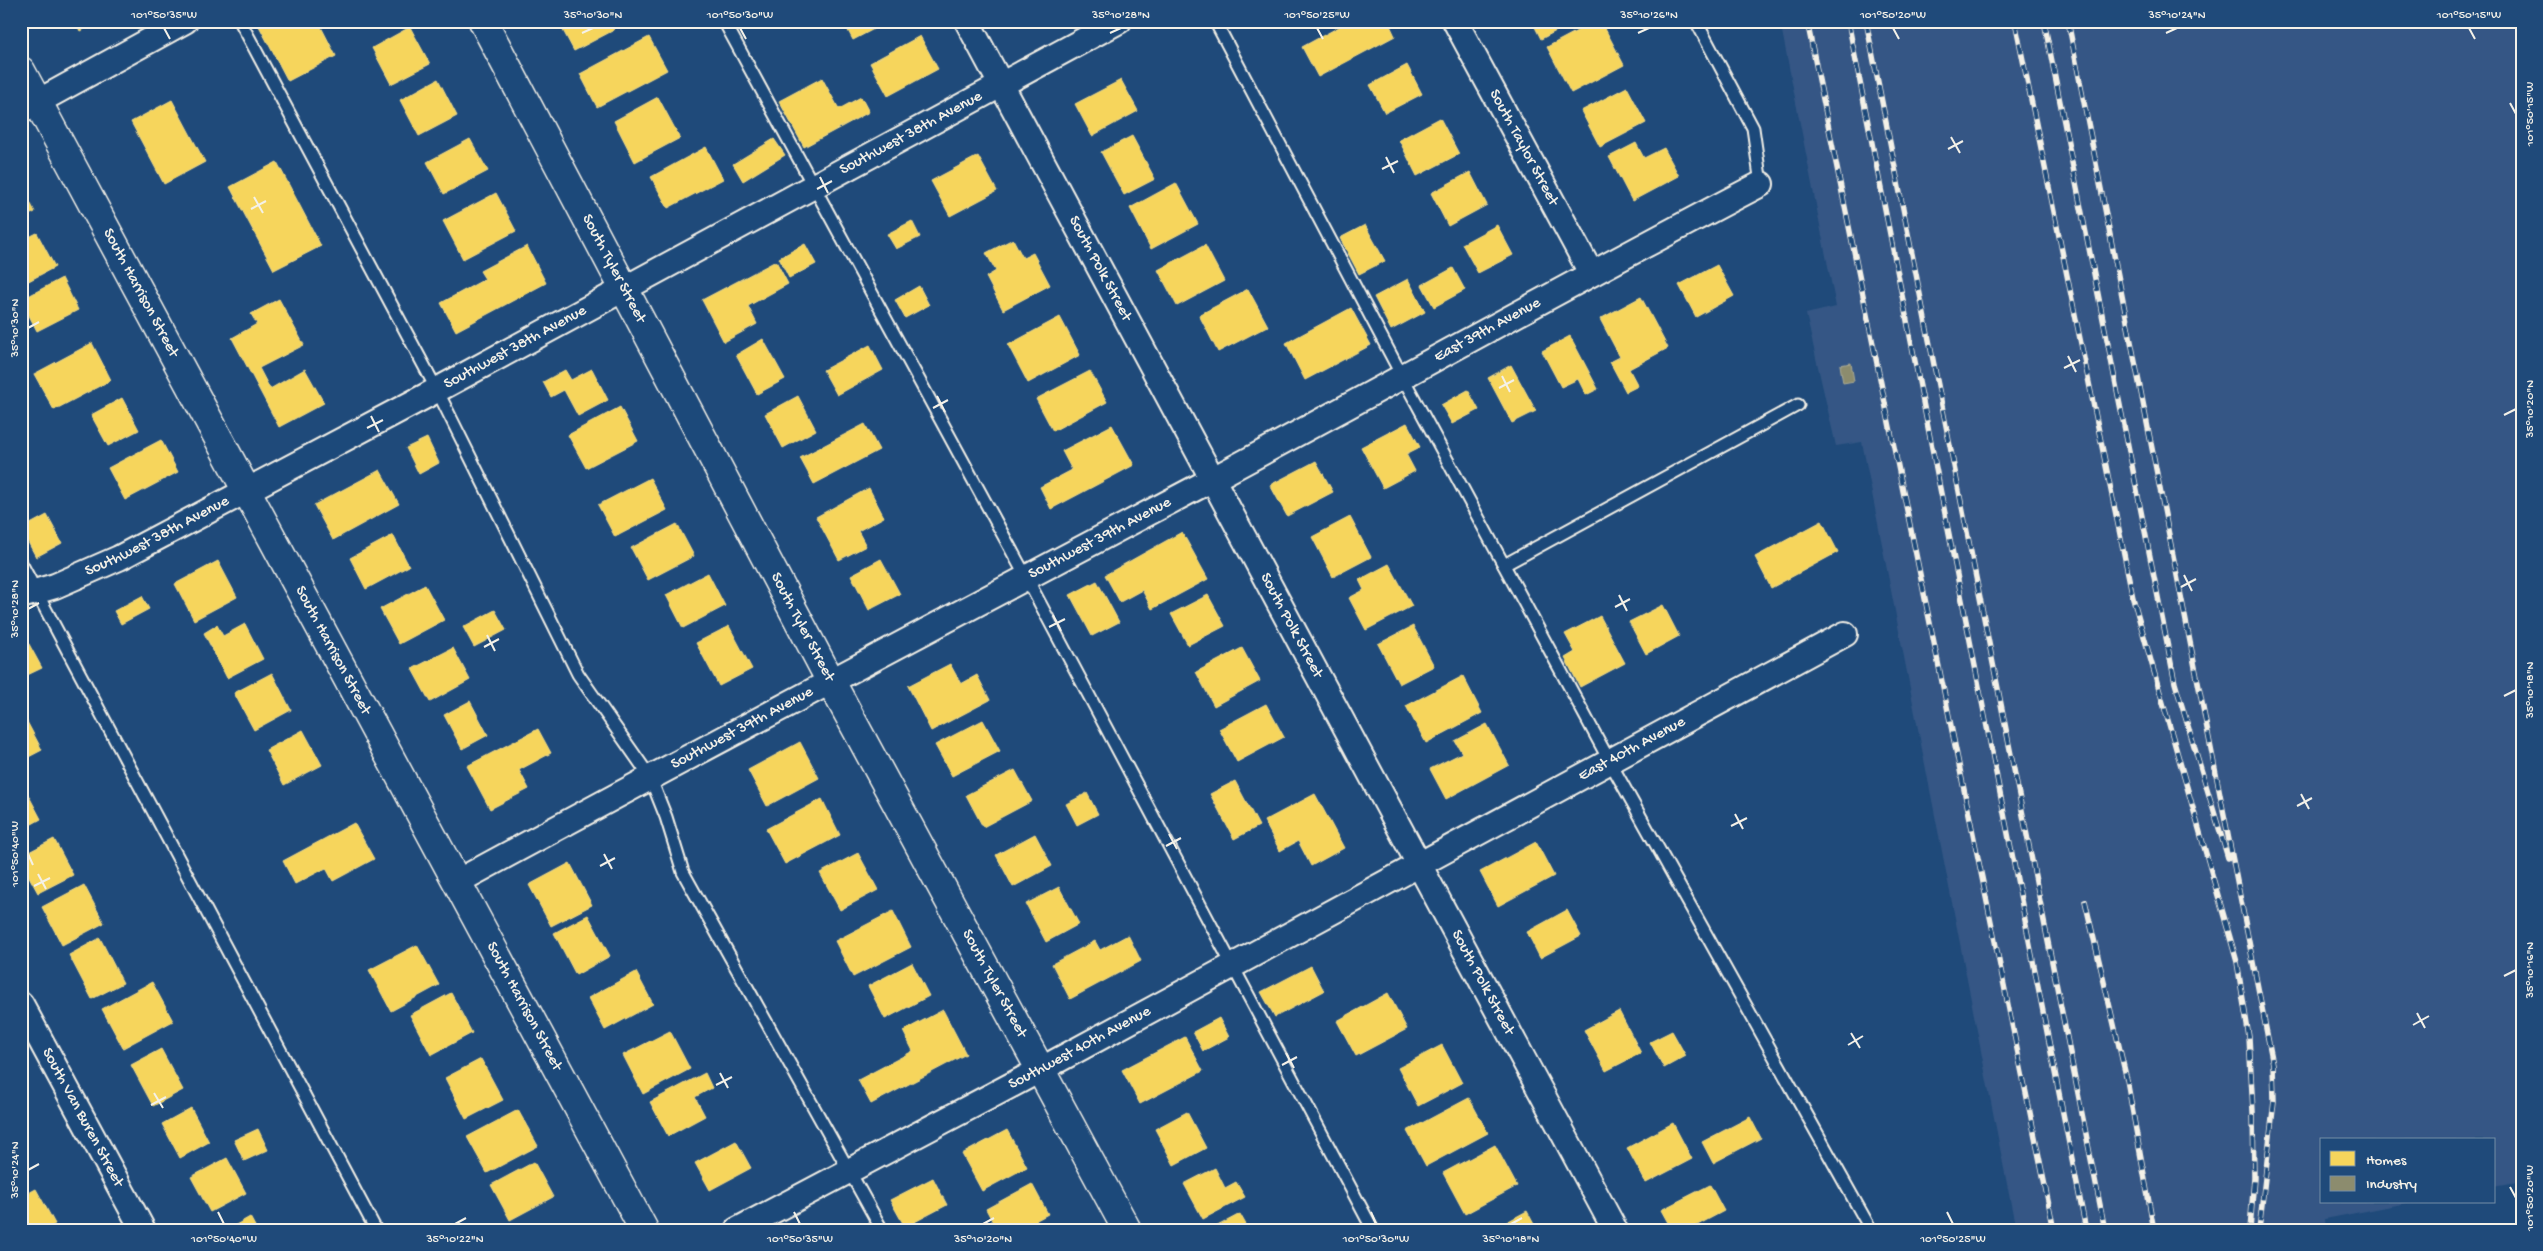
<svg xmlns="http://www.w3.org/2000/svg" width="2543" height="1251" viewBox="0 0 2543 1251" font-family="'Gochi Hand',sans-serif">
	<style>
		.built { fill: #355785 }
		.homes { fill: #f6d55c; stroke: #f5dd86 }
		.industry { fill: #8c8c6e; stroke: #abaa93 }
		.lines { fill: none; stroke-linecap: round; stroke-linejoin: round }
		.lane-casing { stroke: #f4f1e8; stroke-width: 15 }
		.street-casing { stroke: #f4f1e8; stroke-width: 28 }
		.secondary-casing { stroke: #f4f1e8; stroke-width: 31 }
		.lane { stroke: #1f4a7a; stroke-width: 11 }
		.street { stroke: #1f4a7a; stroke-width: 24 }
		.secondary { stroke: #1f4a7a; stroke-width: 28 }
		.rail-casing { stroke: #f4f1e8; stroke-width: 5.5 }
		.rail { stroke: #1f4a7a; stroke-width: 4; stroke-dasharray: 11; stroke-linecap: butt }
		.ticks { fill: none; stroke: #f4f1e8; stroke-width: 2 }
		.labels { text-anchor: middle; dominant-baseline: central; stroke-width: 5; stroke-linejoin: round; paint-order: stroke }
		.street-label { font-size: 16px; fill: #f4f1e8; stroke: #1f4a7a }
		.neatline { fill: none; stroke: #f4f1e8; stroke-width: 2 }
		.ticks-label { font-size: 12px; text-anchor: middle; fill: #f4f1e8 }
	</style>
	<rect width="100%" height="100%" fill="#1f4a7a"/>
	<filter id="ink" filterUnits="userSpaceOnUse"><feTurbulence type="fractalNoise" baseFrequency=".02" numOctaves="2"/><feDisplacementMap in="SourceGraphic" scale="10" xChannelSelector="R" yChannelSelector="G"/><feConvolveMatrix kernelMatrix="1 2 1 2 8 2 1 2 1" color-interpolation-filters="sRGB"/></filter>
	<g filter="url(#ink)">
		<!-- built -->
		<polygon class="built" points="1780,21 2522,21 2522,1182 2494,1187 2494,1140 2322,1140 2322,1202 2412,1202 2325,1219 2326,1230 2016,1230 1862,442 1836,446 1806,314 1836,307"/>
		<!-- homes -->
		<g class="homes">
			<polygon points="75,21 99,21 80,31"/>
			<polygon points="268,21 318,21 336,56 288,81 259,26"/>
			<polygon points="558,21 610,21 614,30 574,51"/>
			<polygon points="843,21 889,21 853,40"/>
			<polygon points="1350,21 1388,21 1395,36 1318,77 1302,47"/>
			<polygon points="1532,21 1575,21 1541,39"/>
			<polygon points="1596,21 1601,21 1624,65 1571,93 1547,47"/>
			<polygon points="410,27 430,64 391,84 372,48"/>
			<polygon points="920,36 938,69 888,96 870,63"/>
			<polygon points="649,37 667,70 597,107 580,74"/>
			<polygon points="1407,65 1422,94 1385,113 1370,85"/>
			<polygon points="822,78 839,109 861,97 869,112 804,147 779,101"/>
			<polygon points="438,79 457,116 419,136 400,100"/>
			<polygon points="1121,80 1138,111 1092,136 1075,104"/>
			<polygon points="1627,87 1646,123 1600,147 1581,111"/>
			<polygon points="658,97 680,138 635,162 614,121"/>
			<polygon points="172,100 205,162 164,184 131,122"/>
			<polygon points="1440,118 1459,154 1417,176 1399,140"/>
			<polygon points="1132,136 1155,179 1124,195 1101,152"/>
			<polygon points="470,139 488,171 444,194 427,162"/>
			<polygon points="774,139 785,155 743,181 733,164"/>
			<polygon points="1636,143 1644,158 1664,148 1679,176 1632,201 1609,157"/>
			<polygon points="706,147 723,179 668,208 651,177"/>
			<polygon points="978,156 997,191 950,216 931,181"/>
			<polygon points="277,162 321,246 274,270 230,187"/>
			<polygon points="1470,172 1487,205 1448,226 1431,193"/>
			<polygon points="1176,183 1198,224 1151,249 1130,208"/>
			<polygon points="21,185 35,212 21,219"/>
			<polygon points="496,193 516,231 463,259 443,221"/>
			<polygon points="912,221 920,237 896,249 887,234"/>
			<polygon points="1365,225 1385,261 1359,274 1340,238"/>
			<polygon points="1497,225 1513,255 1478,273 1462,244"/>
			<polygon points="37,233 55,267 21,285 21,241"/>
			<polygon points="1013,239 1023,258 1033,253 1050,285 1003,310 986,277 996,271 986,253"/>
			<polygon points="805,244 816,264 789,278 779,258"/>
			<polygon points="1205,245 1224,281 1177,306 1158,270"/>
			<polygon points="527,246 546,283 456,331 441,303 485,279 480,271"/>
			<polygon points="776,261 788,284 748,306 757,324 724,342 702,300"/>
			<polygon points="1717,265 1734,296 1696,317 1679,285"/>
			<polygon points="1453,268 1465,290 1434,307 1422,285"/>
			<polygon points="62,278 78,310 37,331 21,300"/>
			<polygon points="1408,279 1425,312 1391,330 1374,297"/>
			<polygon points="919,286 929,305 905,318 895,300"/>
			<polygon points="1248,289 1268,326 1218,352 1199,315"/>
			<polygon points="1641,297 1668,348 1629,369 1638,386 1626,392 1610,362 1620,357 1600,319"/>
			<polygon points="279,299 304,345 259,368 270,389 305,369 324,403 279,427 232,338 257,324 251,314"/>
			<polygon points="1351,308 1371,345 1305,380 1286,343"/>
			<polygon points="1060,317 1080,355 1028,383 1008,345"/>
			<polygon points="1570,336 1598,389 1586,395 1578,379 1561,387 1542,351"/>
			<polygon points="763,339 785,379 757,394 736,355"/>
			<polygon points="92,343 111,380 54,410 34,374"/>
			<polygon points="870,345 883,370 837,395 823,370"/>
			<polygon points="1511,365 1536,411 1512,423 1488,378"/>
			<polygon points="592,369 608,400 578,416 564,390 551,397 543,382 565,370 571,380"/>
			<polygon points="1090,371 1107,402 1053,431 1036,399"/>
			<polygon points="1468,390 1479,410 1452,424 1441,405"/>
			<polygon points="798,396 816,430 783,448 765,414"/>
			<polygon points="122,398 139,430 108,446 91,415"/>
			<polygon points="620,407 638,441 586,468 568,435"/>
			<polygon points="1407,423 1420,447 1406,454 1415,471 1383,488 1361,447"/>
			<polygon points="865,424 879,450 814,484 800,458"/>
			<polygon points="1112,425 1134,465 1051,509 1040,487 1072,470 1062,451"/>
			<polygon points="427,438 439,463 419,474 406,448"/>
			<polygon points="161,440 178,472 125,500 108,468"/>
			<polygon points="1316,461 1333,492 1287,516 1270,485"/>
			<polygon points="380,470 399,504 333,540 314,505"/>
			<polygon points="650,478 667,510 615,537 598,505"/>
			<polygon points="869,488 884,517 858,531 866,546 839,560 816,517"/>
			<polygon points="47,515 62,543 36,557 21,529"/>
			<polygon points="1350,517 1371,557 1333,577 1312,537"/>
			<polygon points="1822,521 1838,552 1771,588 1755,557"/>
			<polygon points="677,524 694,556 648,580 631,548"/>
			<polygon points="1182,532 1208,579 1152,609 1142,590 1120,602 1105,575"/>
			<polygon points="393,535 409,566 366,589 350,558"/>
			<polygon points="881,559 900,594 869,610 851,575"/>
			<polygon points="218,561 237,597 194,620 175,584"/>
			<polygon points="1389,564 1412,606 1366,630 1349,598 1364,590 1359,580"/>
			<polygon points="708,573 725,606 683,628 666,595"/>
			<polygon points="1097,581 1119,622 1092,636 1070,595"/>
			<polygon points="425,585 444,620 399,644 380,609"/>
			<polygon points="1208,595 1225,626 1188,645 1171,614"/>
			<polygon points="142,596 149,609 121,624 114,611"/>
			<polygon points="1663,605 1679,636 1646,654 1629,622"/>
			<polygon points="495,610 506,630 474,647 463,627"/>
			<polygon points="1600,616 1625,663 1580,687 1565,658 1575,652 1565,634"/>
			<polygon points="245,624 263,659 227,678 204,633 217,625 223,636"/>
			<polygon points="729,626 752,669 719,686 696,643"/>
			<polygon points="1413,626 1434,666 1399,684 1378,644"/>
			<polygon points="24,635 42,668 21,678 21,637"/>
			<polygon points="453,648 470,680 430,702 412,669"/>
			<polygon points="1242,648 1260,681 1214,706 1196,672"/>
			<polygon points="950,664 961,684 977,675 990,700 931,731 908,686"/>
			<polygon points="272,673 291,710 254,730 234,693"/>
			<polygon points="1463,676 1482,713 1426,743 1406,706"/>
			<polygon points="470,701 488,735 462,749 444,715"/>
			<polygon points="1266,704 1284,737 1237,762 1219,729"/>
			<polygon points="25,718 42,750 21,761 21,720"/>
			<polygon points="983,720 1000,751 952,776 935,745"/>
			<polygon points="1487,724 1509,765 1446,799 1430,769 1462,753 1455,741"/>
			<polygon points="538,729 551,753 519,770 529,789 490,809 467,766"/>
			<polygon points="303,730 322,765 284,785 266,750"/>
			<polygon points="800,742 819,778 767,806 748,770"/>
			<polygon points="1015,770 1032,801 983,827 966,795"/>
			<polygon points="1235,781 1259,826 1234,839 1210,794"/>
			<polygon points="23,785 41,819 21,830 21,786"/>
			<polygon points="1087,793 1098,814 1077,825 1066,804"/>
			<polygon points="1315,794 1344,848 1311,866 1298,841 1280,851 1264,821"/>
			<polygon points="822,799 840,835 785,864 766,829"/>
			<polygon points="354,823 374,859 333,881 326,868 295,884 283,861"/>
			<polygon points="1035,834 1052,866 1013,887 996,855"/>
			<polygon points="54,839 73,875 38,893 21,862 21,856"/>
			<polygon points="1536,842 1554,876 1498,906 1480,872"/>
			<polygon points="858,853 878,890 840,910 820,873"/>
			<polygon points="570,863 592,905 551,926 529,885"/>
			<polygon points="84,885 104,923 62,945 42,907"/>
			<polygon points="1059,887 1079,924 1046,942 1026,904"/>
			<polygon points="1567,910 1581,936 1540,958 1527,932"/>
			<polygon points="893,911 911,947 853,977 835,941"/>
			<polygon points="588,915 610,956 576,975 554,933"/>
			<polygon points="1128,935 1141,961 1070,999 1052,964 1095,941 1100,950"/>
			<polygon points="100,938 123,983 92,999 69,955"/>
			<polygon points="417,945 439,985 391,1011 369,970"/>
			<polygon points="912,963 929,996 885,1019 868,986"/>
			<polygon points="1311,966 1324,991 1275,1017 1261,992"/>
			<polygon points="636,972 653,1004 605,1030 588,998"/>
			<polygon points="152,982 173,1021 123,1048 102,1009"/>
			<polygon points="451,993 472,1033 431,1055 410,1015"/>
			<polygon points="1388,993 1407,1029 1356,1056 1337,1021"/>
			<polygon points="943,1010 966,1054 871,1104 858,1080 913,1051 903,1031"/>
			<polygon points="1619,1011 1641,1053 1606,1071 1584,1030"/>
			<polygon points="1219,1018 1229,1037 1203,1051 1193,1032"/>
			<polygon points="670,1031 690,1069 643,1094 623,1055"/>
			<polygon points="1672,1031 1686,1056 1664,1068 1650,1042"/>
			<polygon points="1185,1037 1203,1071 1140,1104 1122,1070"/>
			<polygon points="1442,1045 1462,1083 1418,1106 1398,1068"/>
			<polygon points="161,1049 183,1090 153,1106 131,1065"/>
			<polygon points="481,1059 503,1100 466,1119 445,1078"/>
			<polygon points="705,1073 712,1088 695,1097 705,1116 668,1136 650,1102"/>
			<polygon points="1469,1098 1488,1133 1426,1166 1407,1131"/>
			<polygon points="191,1108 209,1142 180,1158 162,1124"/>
			<polygon points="518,1110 538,1146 487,1173 467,1137"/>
			<polygon points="1187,1112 1206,1148 1174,1165 1155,1129"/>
			<polygon points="1750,1117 1761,1138 1713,1163 1702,1142"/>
			<polygon points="1673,1123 1692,1159 1646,1183 1627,1148"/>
			<polygon points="258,1129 268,1150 244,1161 234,1140"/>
			<polygon points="1007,1130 1027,1167 982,1191 962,1154"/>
			<polygon points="736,1141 751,1168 710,1190 695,1163"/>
			<polygon points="1495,1145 1517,1186 1465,1214 1443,1173"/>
			<polygon points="227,1158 246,1193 210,1212 191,1177"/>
			<polygon points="534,1162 553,1197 510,1220 491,1185"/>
			<polygon points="1215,1168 1225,1188 1236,1182 1245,1197 1203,1219 1184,1184"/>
			<polygon points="933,1178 947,1205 905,1227 890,1200"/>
			<polygon points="1032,1184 1048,1214 1018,1230 997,1230 986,1209"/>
			<polygon points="1710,1185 1724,1211 1688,1230 1672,1230 1661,1210"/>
			<polygon points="36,1189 55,1224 45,1230 21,1230 21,1197"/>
			<polygon points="1527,1211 1537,1230 1492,1230"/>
			<polygon points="1240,1214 1249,1230 1210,1230"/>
			<polygon points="250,1217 257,1230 227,1230"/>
			<polygon points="563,1225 565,1230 554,1230"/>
		</g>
		<!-- industry -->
		<polygon class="industry" points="1851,363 1854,381 1843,383 1840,365"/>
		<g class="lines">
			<!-- lane casing -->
			<g class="lane-casing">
				<g id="lane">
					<polyline points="240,21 437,390 578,674 650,777 666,817 683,872 882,1230"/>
					<polyline points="724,21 1026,577 1373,1230"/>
					<polyline points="1215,21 1402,376 1610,762 1871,1230"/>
					<polyline points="1696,21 1753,128 1761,184"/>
					<polyline points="21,563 376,1230"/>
					<polyline points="1504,565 1798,405"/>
				</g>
			</g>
			<!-- street casing -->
			<g class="street-casing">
				<g id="street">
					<path id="s1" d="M967,21l648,1209"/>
					<path id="s2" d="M1455,21l136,252"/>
					<polyline points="21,111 185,21"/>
					<path id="s3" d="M21,596l34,-10 64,-28 318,-168 682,-369"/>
					<path id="s4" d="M457,882c250,-136 502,-269 754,-402 184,-98 365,-200 550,-296"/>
					<path id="s5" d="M21,1004l122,226"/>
					<path id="s6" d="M737,1230l303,-160 805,-436"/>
				</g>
			</g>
			<!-- secondary casing -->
			<g class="secondary-casing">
				<g id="secondary">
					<path id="s7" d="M483,21l347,659 297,550"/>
					<path id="s8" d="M21,71l623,1159"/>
				</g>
			</g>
			<!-- lane -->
			<use href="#lane" class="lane"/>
			<!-- street -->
			<use href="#street" class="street"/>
			<!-- secondary -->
			<use href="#secondary" class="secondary"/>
			<!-- rail casing -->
			<g class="rail-casing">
				<g id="rail">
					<polyline points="1807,21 2054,1230"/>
					<polyline points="1848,21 2086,1230"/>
					<polyline points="1866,21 2105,1230"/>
					<polyline points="2015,21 2133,598 2237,962 2249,1037 2253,1112 2254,1178 2250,1230"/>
					<polyline points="2044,21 2175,683 2228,858"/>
					<polyline points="2068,21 2273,1064 2274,1101 2259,1230"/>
					<polyline points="2085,901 2127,1080 2154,1230"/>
				</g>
			</g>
			<!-- rail -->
			<use href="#rail" class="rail"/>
		</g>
	</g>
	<!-- ticks -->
	<path class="ticks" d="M164,28l6,11M740,28l6,11M1317,28l6,11M1893,28l6,11M2469,28l6,11M582,33l11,-5M1110,33l11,-5M1638,33l11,-5M2166,33l11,-5M2510,103l6,11M1951,137l9,16M1948,149l15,-8M1386,157l8,16M1382,169l16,-8M820,177l8,16M817,189l15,-8M254,197l9,16M251,209l15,-8M28,328l11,-6M2068,356l8,16M2064,368l16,-8M1502,376l8,16M1499,388l15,-8M937,396l8,16M933,408l15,-8M2504,415l12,-6M371,416l8,16M367,428l16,-8M2184,575l8,16M2181,587l15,-8M1619,595l8,16M1615,607l15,-8M28,609l11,-6M1053,615l8,16M1049,627l16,-8M487,635l8,16M484,647l15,-8M2504,696l12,-6M2301,794l8,15M2297,806l15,-8M1735,814l8,15M1731,826l16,-8M1169,834l8,15M1166,846l15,-8M28,854l5,11M604,854l8,15M600,866l15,-8M38,874l8,15M34,886l16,-8M2504,976l12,-6M2417,1013l8,15M2413,1025l16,-9M1851,1033l9,15M1848,1045l15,-9M1286,1053l8,15M1282,1065l15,-8M720,1073l8,15M716,1085l16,-8M154,1093l9,15M151,1105l15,-8M28,1170l11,-6M2510,1187l6,11M218,1212l6,12M794,1212l6,12M1371,1212l5,12M1947,1212l6,12M455,1224l11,-6M983,1224l11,-6M1511,1224l11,-6"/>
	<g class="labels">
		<!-- street labels -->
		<g class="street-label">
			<text stroke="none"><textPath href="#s3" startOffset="1004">Southwest 38th Avenue</textPath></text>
			<text stroke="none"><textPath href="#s2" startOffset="144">South Taylor Street</textPath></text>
			<text stroke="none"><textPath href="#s7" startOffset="280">South Tyler Street</textPath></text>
			<text stroke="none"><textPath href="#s1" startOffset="281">South Polk Street</textPath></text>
			<text stroke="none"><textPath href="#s8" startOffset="252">South Harrison Street</textPath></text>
			<text stroke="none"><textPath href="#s4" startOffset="1169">East 39th Avenue</textPath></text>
			<text stroke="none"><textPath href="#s3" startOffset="554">Southwest 38th Avenue</textPath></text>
			<text stroke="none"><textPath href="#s3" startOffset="149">Southwest 38th Avenue</textPath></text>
			<text stroke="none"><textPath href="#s4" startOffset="729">Southwest 39th Avenue</textPath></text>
			<text stroke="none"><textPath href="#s1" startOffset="686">South Polk Street</textPath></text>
			<text stroke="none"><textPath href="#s7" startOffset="685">South Tyler Street</textPath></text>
			<text stroke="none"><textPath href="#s8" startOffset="658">South Harrison Street</textPath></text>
			<text stroke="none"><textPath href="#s4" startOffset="324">Southwest 39th Avenue</textPath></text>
			<text stroke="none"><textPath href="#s6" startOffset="1016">East 40th Avenue</textPath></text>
			<text stroke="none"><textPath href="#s1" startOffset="1091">South Polk Street</textPath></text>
			<text stroke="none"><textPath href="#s7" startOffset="1090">South Tyler Street</textPath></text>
			<text stroke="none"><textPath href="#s8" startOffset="1062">South Harrison Street</textPath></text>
			<text stroke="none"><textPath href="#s6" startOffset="388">Southwest 40th Avenue</textPath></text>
			<text stroke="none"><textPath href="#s5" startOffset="129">South Van Buren Street</textPath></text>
		</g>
	</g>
	<!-- margin -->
	<rect width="2543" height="1251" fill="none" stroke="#1f4a7a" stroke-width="55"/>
	<!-- legend -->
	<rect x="2320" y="1138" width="175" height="65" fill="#1f4a7a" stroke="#748da6"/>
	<rect x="2330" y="1151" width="25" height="15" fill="#f6d55c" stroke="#748da6"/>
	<text x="2366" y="1164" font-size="15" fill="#f4f1e8">Homes</text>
	<rect x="2330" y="1176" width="25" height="15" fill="#8c8c6e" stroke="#748da6"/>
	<text x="2366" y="1188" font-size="15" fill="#f4f1e8">Industry</text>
	<rect x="28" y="28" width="2488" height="1196" class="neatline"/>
	<g class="ticks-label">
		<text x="164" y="18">101°50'35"W</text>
		<text x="593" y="18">35°10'30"N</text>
		<text x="740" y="18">101°50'30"W</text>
		<text x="1121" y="18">35°10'28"N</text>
		<text x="1317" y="18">101°50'25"W</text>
		<text x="1649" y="18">35°10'26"N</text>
		<text x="1893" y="18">101°50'20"W</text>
		<text x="2177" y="18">35°10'24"N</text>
		<text x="2469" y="18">101°50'15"W</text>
		<text transform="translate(2529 114) rotate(-90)" y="4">101°50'15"W</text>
		<text transform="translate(14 328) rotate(-90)" y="4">35°10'30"N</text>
		<text transform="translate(2529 409) rotate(-90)" y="4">35°10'20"N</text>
		<text transform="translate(14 609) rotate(-90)" y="4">35°10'28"N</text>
		<text transform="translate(2529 690) rotate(-90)" y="4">35°10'18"N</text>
		<text transform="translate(14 854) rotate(-90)" y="4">101°50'40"W</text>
		<text transform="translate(2529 970) rotate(-90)" y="4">35°10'16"N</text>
		<text transform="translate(14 1170) rotate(-90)" y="4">35°10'24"N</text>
		<text transform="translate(2529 1198) rotate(-90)" y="4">101°50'20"W</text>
		<text x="224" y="1242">101°50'40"W</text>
		<text x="455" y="1242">35°10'22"N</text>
		<text x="800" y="1242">101°50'35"W</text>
		<text x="983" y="1242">35°10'20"N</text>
		<text x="1376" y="1242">101°50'30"W</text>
		<text x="1511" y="1242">35°10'18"N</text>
		<text x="1953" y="1242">101°50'25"W</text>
	</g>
</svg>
